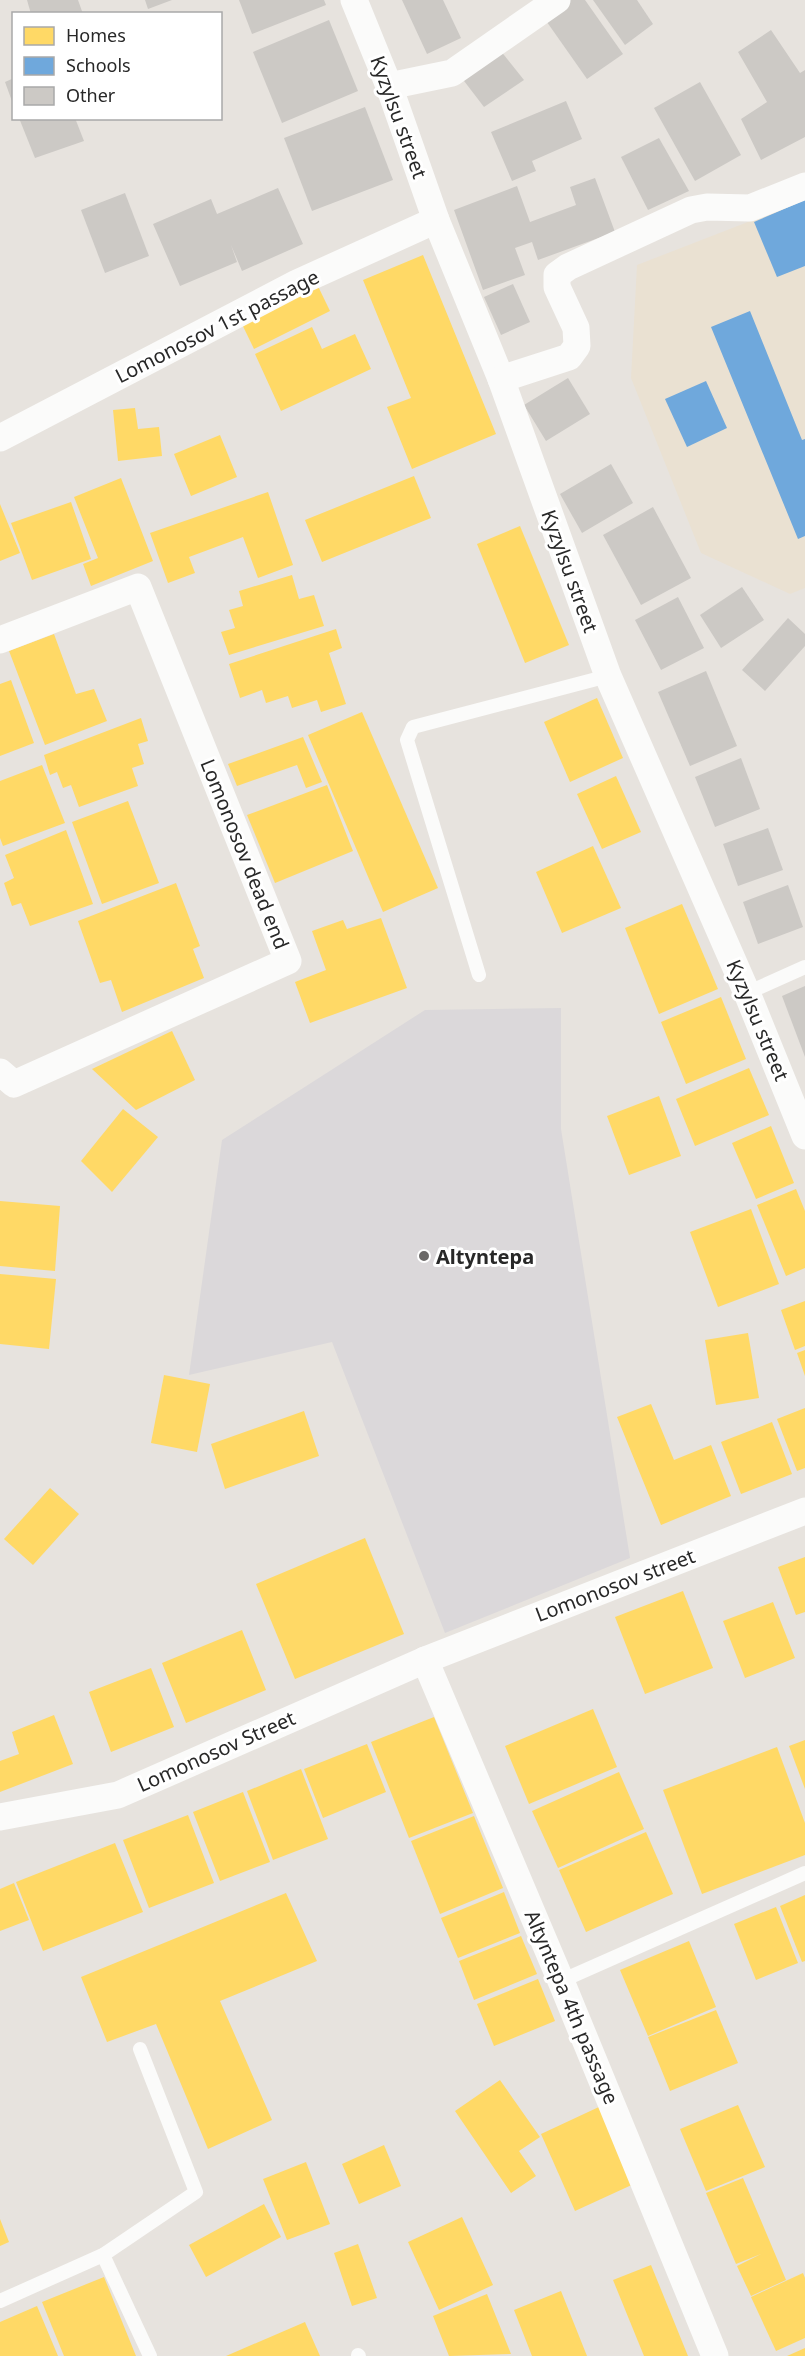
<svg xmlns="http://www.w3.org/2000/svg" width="805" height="2356" viewBox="0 0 805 2356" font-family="'Noto Sans',sans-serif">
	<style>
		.industrial { fill: #dbd8da }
		.education { fill: #eae1d2 }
		.homes { fill: #ffd966 }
		.schools { fill: #6fa8dc }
		.building { fill: #ccc9c5 }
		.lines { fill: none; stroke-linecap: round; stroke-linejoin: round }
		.lane { stroke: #fbfbfa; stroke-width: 14 }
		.street { stroke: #fbfbfa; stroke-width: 27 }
		.poi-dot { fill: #6b6968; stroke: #fff; stroke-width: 2 }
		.labels { text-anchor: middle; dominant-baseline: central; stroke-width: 6; stroke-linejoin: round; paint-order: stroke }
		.street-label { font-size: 20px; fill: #282828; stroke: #fff }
		.poi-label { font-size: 20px; font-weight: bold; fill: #282828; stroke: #fff; text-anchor: start }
	</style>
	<rect width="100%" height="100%" fill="#e7e3de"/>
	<!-- industrial -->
	<polygon class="industrial" points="561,1008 561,1129 630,1558 445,1633 332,1342 189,1375 222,1140 425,1010"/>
	<!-- education -->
	<polygon class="education" points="805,200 805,588 790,594 701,553 631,378 637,265"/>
	<!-- homes -->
	<g class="homes">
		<polygon points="423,255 496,434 412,469 387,407 411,398 363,280"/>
		<polygon points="315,280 330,311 254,349 239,318"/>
		<polygon points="312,327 322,349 355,334 371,369 281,411 255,354"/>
		<polygon points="135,408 138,429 159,427 162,456 118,461 113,410"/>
		<polygon points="220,435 237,477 191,496 174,454"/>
		<polygon points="414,476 431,518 322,562 305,520"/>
		<polygon points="121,478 153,561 91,586 83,564 98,558 74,497"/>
		<polygon points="268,492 293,565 258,578 243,537 189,557 195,573 168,583 150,533"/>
		<polygon points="71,502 91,559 32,580 11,523"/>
		<polygon points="0,504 20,553 0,561"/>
		<polygon points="520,526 569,645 525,663 477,544"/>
		<polygon points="292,575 299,599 314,595 324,626 229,655 221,632 235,628 229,610 243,606 239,591"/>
		<polygon points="336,629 342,648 329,653 346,704 321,712 317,700 292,708 288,696 266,703 262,690 240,698 229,664"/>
		<polygon points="54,634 76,694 94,689 107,721 45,745 9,651"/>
		<polygon points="11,680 34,743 0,756 0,684"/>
		<polygon points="597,698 623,758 570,782 544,722"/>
		<polygon points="362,712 438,888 383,912 308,735"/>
		<polygon points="141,718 148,741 138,744 144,764 132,768 138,786 79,807 71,785 63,788 57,772 50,775 44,755"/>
		<polygon points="303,737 322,782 306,788 297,765 237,786 228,764"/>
		<polygon points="42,765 65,823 3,846 0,838 0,781"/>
		<polygon points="616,776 641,832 602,849 577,794"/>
		<polygon points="327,785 353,851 275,883 247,815"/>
		<polygon points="128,801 159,883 102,904 72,822"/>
		<polygon points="66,830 93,904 30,926 21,903 12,906 4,883 14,878 5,855"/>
		<polygon points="593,846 621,908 562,933 536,872"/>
		<polygon points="176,883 200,946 193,949 204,978 122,1012 111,980 100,983 78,921"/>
		<polygon points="682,904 718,989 659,1014 625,928"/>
		<polygon points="381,918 407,988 310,1023 295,982 326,970 312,931 343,920 347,929"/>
		<polygon points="721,997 746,1059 686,1084 661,1022"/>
		<polygon points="172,1031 195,1080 136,1110 92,1069"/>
		<polygon points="749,1068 769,1115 695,1146 676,1099"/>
		<polygon points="659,1096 681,1156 629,1175 607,1116"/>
		<polygon points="123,1109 158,1137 112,1192 81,1161"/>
		<polygon points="771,1126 794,1183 756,1199 732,1143"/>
		<polygon points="796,1189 805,1211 805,1268 786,1276 757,1205"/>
		<polygon points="0,1201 60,1206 55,1271 0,1266"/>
		<polygon points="751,1209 779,1284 718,1307 690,1232"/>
		<polygon points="0,1274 56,1279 49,1349 0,1344"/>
		<polygon points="805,1301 805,1346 795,1350 781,1310"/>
		<polygon points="748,1333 759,1398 716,1405 705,1340"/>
		<polygon points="805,1350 805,1376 797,1353"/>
		<polygon points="164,1375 210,1384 197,1452 151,1443"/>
		<polygon points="651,1404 674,1460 711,1445 731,1496 661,1525 617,1417"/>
		<polygon points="805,1408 805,1468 797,1471 777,1419"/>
		<polygon points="304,1411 319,1456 225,1489 211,1444"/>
		<polygon points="772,1422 792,1474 741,1494 721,1442"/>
		<polygon points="50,1488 79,1514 33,1565 4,1539"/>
		<polygon points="365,1538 404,1634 295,1679 256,1584"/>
		<polygon points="805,1557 805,1612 796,1615 778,1567"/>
		<polygon points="683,1591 713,1668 645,1694 615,1617"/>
		<polygon points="773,1602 795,1658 745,1678 723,1621"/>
		<polygon points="242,1630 266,1690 186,1723 162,1663"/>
		<polygon points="151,1668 174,1727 111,1752 89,1692"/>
		<polygon points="593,1709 617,1767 529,1804 505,1746"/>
		<polygon points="54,1715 73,1764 0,1792 0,1761 19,1754 12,1732"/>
		<polygon points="434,1717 473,1813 409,1838 371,1742"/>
		<polygon points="805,1740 805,1789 789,1746"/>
		<polygon points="367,1744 386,1792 323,1818 304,1769"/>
		<polygon points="777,1747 805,1823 805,1855 702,1894 663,1790"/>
		<polygon points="301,1769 328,1839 273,1860 247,1791"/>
		<polygon points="619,1772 644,1829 558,1868 532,1811"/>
		<polygon points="243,1792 270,1862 220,1881 193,1812"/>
		<polygon points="188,1815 214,1883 149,1908 123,1840"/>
		<polygon points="474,1816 503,1888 440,1914 411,1841"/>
		<polygon points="646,1832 673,1894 586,1932 559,1870"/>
		<polygon points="115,1843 143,1912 43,1951 16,1882"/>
		<polygon points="14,1883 29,1920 0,1931 0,1889"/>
		<polygon points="504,1892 520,1933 458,1958 441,1918"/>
		<polygon points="286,1893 317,1961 220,2001 272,2120 208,2149 156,2024 107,2042 81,1977"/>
		<polygon points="805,1895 805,1961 802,1962 780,1906"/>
		<polygon points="776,1907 798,1963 756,1980 734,1924"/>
		<polygon points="521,1936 537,1974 474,2000 459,1961"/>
		<polygon points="689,1941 716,2007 648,2036 620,1970"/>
		<polygon points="538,1979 555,2021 494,2046 477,2004"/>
		<polygon points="716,2010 738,2063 670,2091 648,2037"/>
		<polygon points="500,2080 540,2137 519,2151 536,2176 511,2193 455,2111"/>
		<polygon points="738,2105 765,2167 706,2191 680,2129"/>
		<polygon points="601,2106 636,2183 575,2211 541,2134"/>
		<polygon points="384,2145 401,2186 359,2204 342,2164"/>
		<polygon points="306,2162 330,2224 287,2240 263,2179"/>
		<polygon points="743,2178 786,2280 751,2296 737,2266 761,2254 736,2264 706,2193"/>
		<polygon points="264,2204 281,2237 206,2277 189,2245"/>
		<polygon points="462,2217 493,2285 439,2310 408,2242"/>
		<polygon points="0,2219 9,2242 0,2246"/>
		<polygon points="358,2244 377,2298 352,2306 334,2253"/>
		<polygon points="651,2265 688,2356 644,2356 613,2280"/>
		<polygon points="803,2273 805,2278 805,2338 776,2351 751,2297"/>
		<polygon points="104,2277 136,2356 64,2356 42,2302"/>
		<polygon points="561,2291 587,2356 532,2356 514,2310"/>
		<polygon points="487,2294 511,2354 449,2356 433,2316"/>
		<polygon points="37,2306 58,2356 0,2356 0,2322"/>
		<polygon points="305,2322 320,2356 226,2356"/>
		<polygon points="805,2348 805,2356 787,2356"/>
	</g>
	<!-- schools -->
	<g class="schools">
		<polygon points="805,200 805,266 777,277 754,222"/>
		<polygon points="750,311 802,440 805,439 805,536 798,539 711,327"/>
		<polygon points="706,381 727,428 687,447 665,399"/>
	</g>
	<!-- building -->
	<g class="building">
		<polygon points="27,0 78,0 83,14 31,14"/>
		<polygon points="145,0 172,0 148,9"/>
		<polygon points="239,0 324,0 326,5 252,34"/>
		<polygon points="402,0 443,0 461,38 427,54"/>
		<polygon points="563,0 585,0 623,54 587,79 542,15"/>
		<polygon points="593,0 637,0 653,24 625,45"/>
		<polygon points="329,20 358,91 282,123 253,52"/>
		<polygon points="771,30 800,73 805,70 805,137 761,160 741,119 767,102 738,52"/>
		<polygon points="500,50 524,80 484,107 461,77"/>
		<polygon points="14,78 14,104 13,104 5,82"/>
		<polygon points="700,82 741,155 695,181 654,108"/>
		<polygon points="566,101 582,139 532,161 536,171 512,181 491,132"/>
		<polygon points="365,107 393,180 312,211 284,138"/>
		<polygon points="19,118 75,118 84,141 35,158"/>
		<polygon points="659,138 689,191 648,210 621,157"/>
		<polygon points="595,178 615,232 538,260 532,242 515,248 525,275 483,290 454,210 517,186 530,222 576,205 570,187"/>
		<polygon points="278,188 303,244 242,271 231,245 237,262 180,286 153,224 211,199 217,214"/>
		<polygon points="125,193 149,256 105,273 81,210"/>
		<polygon points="513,284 530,322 501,335 484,297"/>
		<polygon points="568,378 590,414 546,441 524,405"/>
		<polygon points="611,464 633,503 582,533 560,494"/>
		<polygon points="653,507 691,578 641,605 603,535"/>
		<polygon points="742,587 764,620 721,648 700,615"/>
		<polygon points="678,597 704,648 661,670 635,620"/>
		<polygon points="788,618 805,634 805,646 765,691 742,670"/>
		<polygon points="706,671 737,746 690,766 658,692"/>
		<polygon points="741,758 760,809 715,827 695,777"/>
		<polygon points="768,828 783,870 738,886 723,844"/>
		<polygon points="788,885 803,927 758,944 743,902"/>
		<polygon points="805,986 805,1057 782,996"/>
	</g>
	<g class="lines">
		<!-- lane -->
		<g class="lane">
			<polyline points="479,975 407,740 413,727 608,676"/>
			<polyline points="747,993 805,967"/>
			<polyline points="561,1981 805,1873"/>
			<polyline points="103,2255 150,2356"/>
			<polyline points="0,2301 103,2255 196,2192 140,2049"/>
			<polyline points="358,2355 359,2356"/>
		</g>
		<!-- street -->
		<g class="street">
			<polyline points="354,0 389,86 436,220 501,379 608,676 747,993 805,1136"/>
			<polyline points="389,86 452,73 557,0"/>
			<polyline points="501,379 569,357 577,346 576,328 557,287 557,275 568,267 691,210 707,207 750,208 805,186"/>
			<polyline points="0,438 297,283 436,220"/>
			<polyline points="0,640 138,587 288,961 14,1084 0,1072"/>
			<polyline points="425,1660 561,1981 715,2356"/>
			<polyline points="0,1817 118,1795 425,1660 805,1511"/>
		</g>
	</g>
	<!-- markers -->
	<circle class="poi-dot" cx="424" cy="1256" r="6"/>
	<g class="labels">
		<!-- street labels -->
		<g class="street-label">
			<text transform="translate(399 117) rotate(70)">Kyzylsu street</text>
			<text transform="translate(217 326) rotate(-27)">Lomonosov 1st passage</text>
			<text transform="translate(570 571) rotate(70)">Kyzylsu street</text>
			<text transform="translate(245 854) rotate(68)">Lomonosov dead end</text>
			<text transform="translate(758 1020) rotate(67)">Kyzylsu street</text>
			<text transform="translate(615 1585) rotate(-21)">Lomonosov street</text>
			<text transform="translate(216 1751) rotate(-24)">Lomonosov Street</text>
			<text transform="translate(572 2007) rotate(67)">Altyntepa 4th passage</text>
		</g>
		<!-- poi labels -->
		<g class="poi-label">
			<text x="436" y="1256">Altyntepa</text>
		</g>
	</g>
	<!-- legend -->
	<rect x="12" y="12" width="210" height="108" fill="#ffffff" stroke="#a9a9a9" stroke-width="1.5"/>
	<rect x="24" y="27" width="30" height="18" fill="#ffd966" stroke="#a9a9a9" stroke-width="1.5"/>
	<text x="66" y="42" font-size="18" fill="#282828">Homes</text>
	<rect x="24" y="57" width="30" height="18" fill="#6fa8dc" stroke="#a9a9a9" stroke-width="1.5"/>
	<text x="66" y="72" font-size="18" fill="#282828">Schools</text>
	<rect x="24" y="87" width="30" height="18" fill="#ccc9c5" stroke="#a9a9a9" stroke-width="1.5"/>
	<text x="66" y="102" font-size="18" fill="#282828">Other</text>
</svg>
